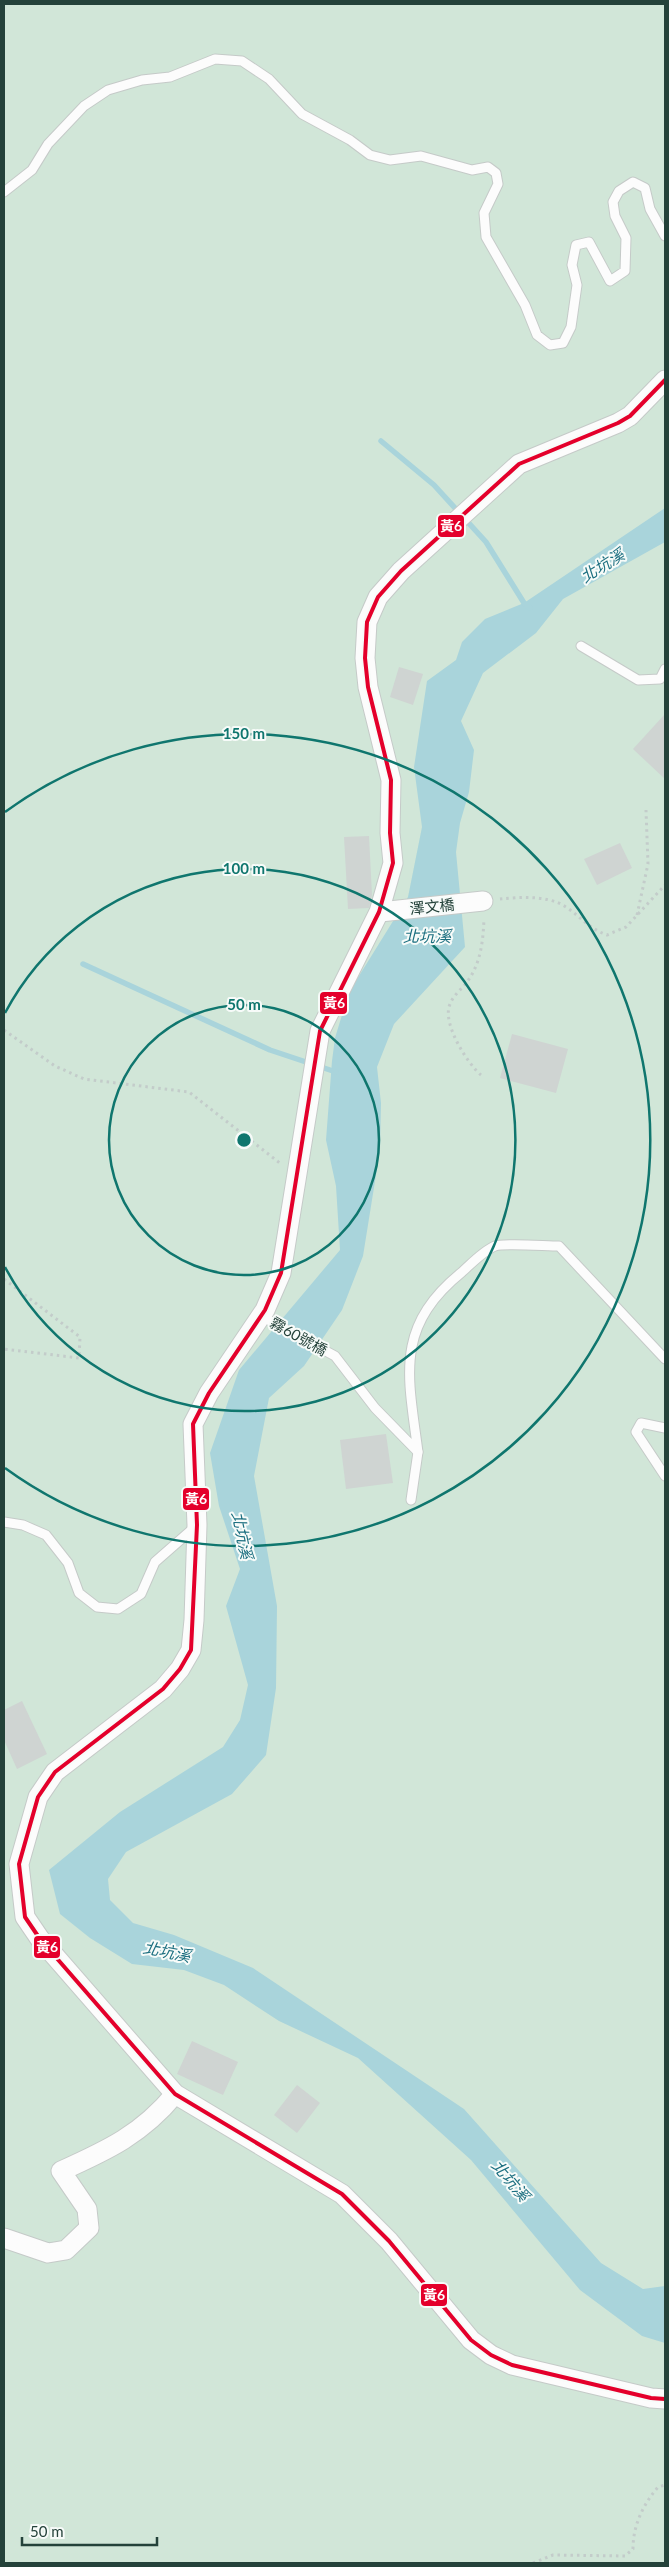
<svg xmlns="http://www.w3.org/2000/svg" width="669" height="2567" viewBox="0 0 669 2567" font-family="Lato,'Noto Sans TC',sans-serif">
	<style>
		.green { fill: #d1e6d8 }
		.water { fill: #a9d4db }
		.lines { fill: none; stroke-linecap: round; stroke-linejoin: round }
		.stream { stroke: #a9d4db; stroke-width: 5.5 }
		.building { fill: #cfd4d2 }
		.lane-casing { stroke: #c5cac8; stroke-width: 11 }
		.street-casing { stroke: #c5cac8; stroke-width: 21 }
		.path { stroke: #c3ccca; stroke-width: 3; stroke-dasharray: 2.5 4; stroke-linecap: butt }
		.lane { stroke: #fcfcfc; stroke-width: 9 }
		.street { stroke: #fcfcfc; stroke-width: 19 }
		.bus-1-casing { stroke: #f7fbf9; stroke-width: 8 }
		.bus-1 { stroke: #e4002b; stroke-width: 4 }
		.ring { fill: none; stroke: #0f766e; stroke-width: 2.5 }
		.labels { text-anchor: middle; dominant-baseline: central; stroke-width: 4; stroke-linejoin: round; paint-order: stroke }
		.street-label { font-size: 15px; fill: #24423a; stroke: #f7fbf9 }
		.water-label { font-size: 16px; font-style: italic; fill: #1c6f80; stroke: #f7fbf9 }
		.centre { fill: #0f766e; stroke: #f7fbf9; stroke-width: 2.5 }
		.ring-label { font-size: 15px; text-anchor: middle; font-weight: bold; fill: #0f766e; stroke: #f7fbf9; stroke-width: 4; stroke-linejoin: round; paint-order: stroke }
		.line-badge { stroke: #f7fbf9; stroke-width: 2 }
		.badge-label { font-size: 14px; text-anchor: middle; font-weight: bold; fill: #fff }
	</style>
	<rect width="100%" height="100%" fill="#e8edeb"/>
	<!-- green -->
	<rect class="green" x="4" y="4" width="661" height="2559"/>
	<!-- water -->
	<polygon class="water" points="665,508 665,542 563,599 536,633 483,673 461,721 474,750 469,792 460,823 456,852 465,947 394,1024 377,1067 381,1103 380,1150 363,1256 342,1310 304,1366 269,1398 254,1476 277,1606 276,1688 266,1755 232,1794 126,1852 108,1879 110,1900 133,1923 174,1935 253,1968 464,2109 601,2263 643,2289 665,2286 665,2343 642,2336 580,2290 471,2160 358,2058 279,2021 224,1985 184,1970 132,1964 90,1938 60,1914 49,1870 120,1812 223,1747 240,1720 248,1685 226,1606 240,1569 219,1506 210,1453 239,1370 340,1250 336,1186 326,1140 332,1061 335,1038 349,992 408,897 422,827 414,767 427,681 456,660 462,642 485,619 524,603"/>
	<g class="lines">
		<!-- stream -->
		<g class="stream">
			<polyline points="381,441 434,485 486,542 524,603 530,608"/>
			<polyline points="83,964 270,1050 336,1072"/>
		</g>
	</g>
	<!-- building -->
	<g class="building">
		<polygon points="399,667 423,674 413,705 390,697"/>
		<polygon points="665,714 665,779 633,749"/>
		<polygon points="369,836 372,895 369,908 348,909 344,837"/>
		<polygon points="620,843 632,868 597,885 584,859"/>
		<polygon points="512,1034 568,1049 556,1093 500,1078"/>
		<polygon points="386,1434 393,1483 346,1489 340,1440"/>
		<polygon points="22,1701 47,1754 17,1769 4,1740 4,1710"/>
		<polygon points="192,2041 238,2062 223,2095 177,2074"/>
		<polygon points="297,2085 320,2103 297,2133 274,2115"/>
	</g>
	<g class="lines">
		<!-- lane casing -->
		<g class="lane-casing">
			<g id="lane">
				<polyline points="4,192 32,170 48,144 84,106 108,90 142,80 170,77 215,59 242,61 269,79 302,114 350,140 370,155 390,160 421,156 472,170 488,167 496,173 498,184 484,213 486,237 525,305 537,335 550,345 563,343 571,327 577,285 572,265 576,245 589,242 610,281 625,271 626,238 615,216 613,202 619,191 633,182 645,188 650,209 665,236"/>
				<polyline points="581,646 638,680 660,679 665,669"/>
				<path d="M261,1316l74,40 40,52 43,44c-10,-77 -24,-125 44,-180 9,-8 21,-21 33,-26 9,-3 51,0 64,0l106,113"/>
				<polyline points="665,1428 641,1423 636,1432 665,1476"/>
				<polyline points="411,1500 418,1452"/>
				<polyline points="4,1522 23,1525 46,1535 68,1563 79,1593 97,1607 118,1609 141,1594 155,1562 196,1526"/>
			</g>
		</g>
		<!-- street casing -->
		<g class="street-casing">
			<g id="street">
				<polyline points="665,380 630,416 618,423 519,464 401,571 378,597 367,622 365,658 368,687 391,780 390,833 393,863 379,912 320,1031 281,1273 265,1310 209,1393 193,1424 197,1525 194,1620 191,1650 180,1669 163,1689 55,1772 38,1797 19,1864 25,1917 40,1939 175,2094 342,2194 389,2241 471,2340 491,2355 512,2365 651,2398 665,2399"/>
				<polyline points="380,912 483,901"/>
				<path d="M4,2238l44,15 18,-3 23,-22 -2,-19 -26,-38c47,-21 81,-37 114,-77"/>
			</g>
		</g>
		<!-- path -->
		<g class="path">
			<path d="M500,899c20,-2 48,-4 66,8 15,10 22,21 41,28l19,-8 39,-42"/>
			<polyline points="637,915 648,864 646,810"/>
			<polyline points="4,1030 55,1066 84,1079 189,1092 281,1164"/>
			<path d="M481,1075c-14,-12 -37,-49 -32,-68 3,-11 12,-17 18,-25 14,-19 16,-41 17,-63"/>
			<polyline points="4,1279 80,1337 79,1358 4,1349"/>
			<path d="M533,2563l20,-8 72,1 8,-7c0,-24 10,-44 25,-62l7,-2"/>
		</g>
		<!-- lane -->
		<use href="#lane" class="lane"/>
		<!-- street -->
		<use href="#street" class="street"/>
		<!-- bus-1 casing -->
		<g class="bus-1-casing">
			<polyline id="bus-1" points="665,380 630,416 618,423 519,464 401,571 378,597 367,622 365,658 368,687 391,780 390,833 393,863 379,912 320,1031 281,1273 265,1310 209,1393 193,1424 197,1525 191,1650 180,1669 163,1689 55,1772 38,1797 19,1864 25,1917 40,1939 175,2094 342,2194 389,2241 471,2340 491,2355 512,2365 651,2398 665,2399"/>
		</g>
		<!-- bus-1 -->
		<use href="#bus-1" class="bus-1"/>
	</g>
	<!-- distance rings -->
	<g class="ring">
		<circle cx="244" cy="1140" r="135"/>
		<path d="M5 1013A271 271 0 1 1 5 1267"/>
		<path d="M5 812A406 406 0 1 1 5 1468"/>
	</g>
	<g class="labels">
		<!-- street labels -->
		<g class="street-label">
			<text transform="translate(432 906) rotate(-6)">澤文橋</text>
			<text transform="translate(299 1336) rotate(29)">霧60號橋</text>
		</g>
		<!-- water labels -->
		<g class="water-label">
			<text transform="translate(602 565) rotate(-32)">北坑溪</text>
			<text x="427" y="935">北坑溪</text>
			<text transform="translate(243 1535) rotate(78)">北坑溪</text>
			<text transform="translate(167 1951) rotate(11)">北坑溪</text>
			<text transform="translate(511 2180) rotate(50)">北坑溪</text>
		</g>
	</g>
	<circle cx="244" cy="1140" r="8" class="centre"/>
	<g class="ring-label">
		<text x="244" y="739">150 m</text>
		<text x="244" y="874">100 m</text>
		<text x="244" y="1010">50 m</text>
	</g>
	<g class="line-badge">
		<rect x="437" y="514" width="28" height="24" rx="5" fill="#e4002b"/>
		<rect x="319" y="991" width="29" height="24" rx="5" fill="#e4002b"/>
		<rect x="182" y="1487" width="28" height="24" rx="5" fill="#e4002b"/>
		<rect x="33" y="1935" width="28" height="24" rx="5" fill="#e4002b"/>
		<rect x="420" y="2283" width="28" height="24" rx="5" fill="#e4002b"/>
	</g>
	<g class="badge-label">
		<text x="451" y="531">黃6</text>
		<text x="334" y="1008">黃6</text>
		<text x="196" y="1504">黃6</text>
		<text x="47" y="1952">黃6</text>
		<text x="434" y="2300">黃6</text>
	</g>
	<!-- border -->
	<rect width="669" height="2567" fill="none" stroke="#24423a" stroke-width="10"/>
	<!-- scale -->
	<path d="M22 2537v8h135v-8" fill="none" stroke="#24423a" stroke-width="2.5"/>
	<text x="30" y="2537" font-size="15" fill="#24423a" stroke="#f7fbf9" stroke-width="4" paint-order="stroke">50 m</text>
</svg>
